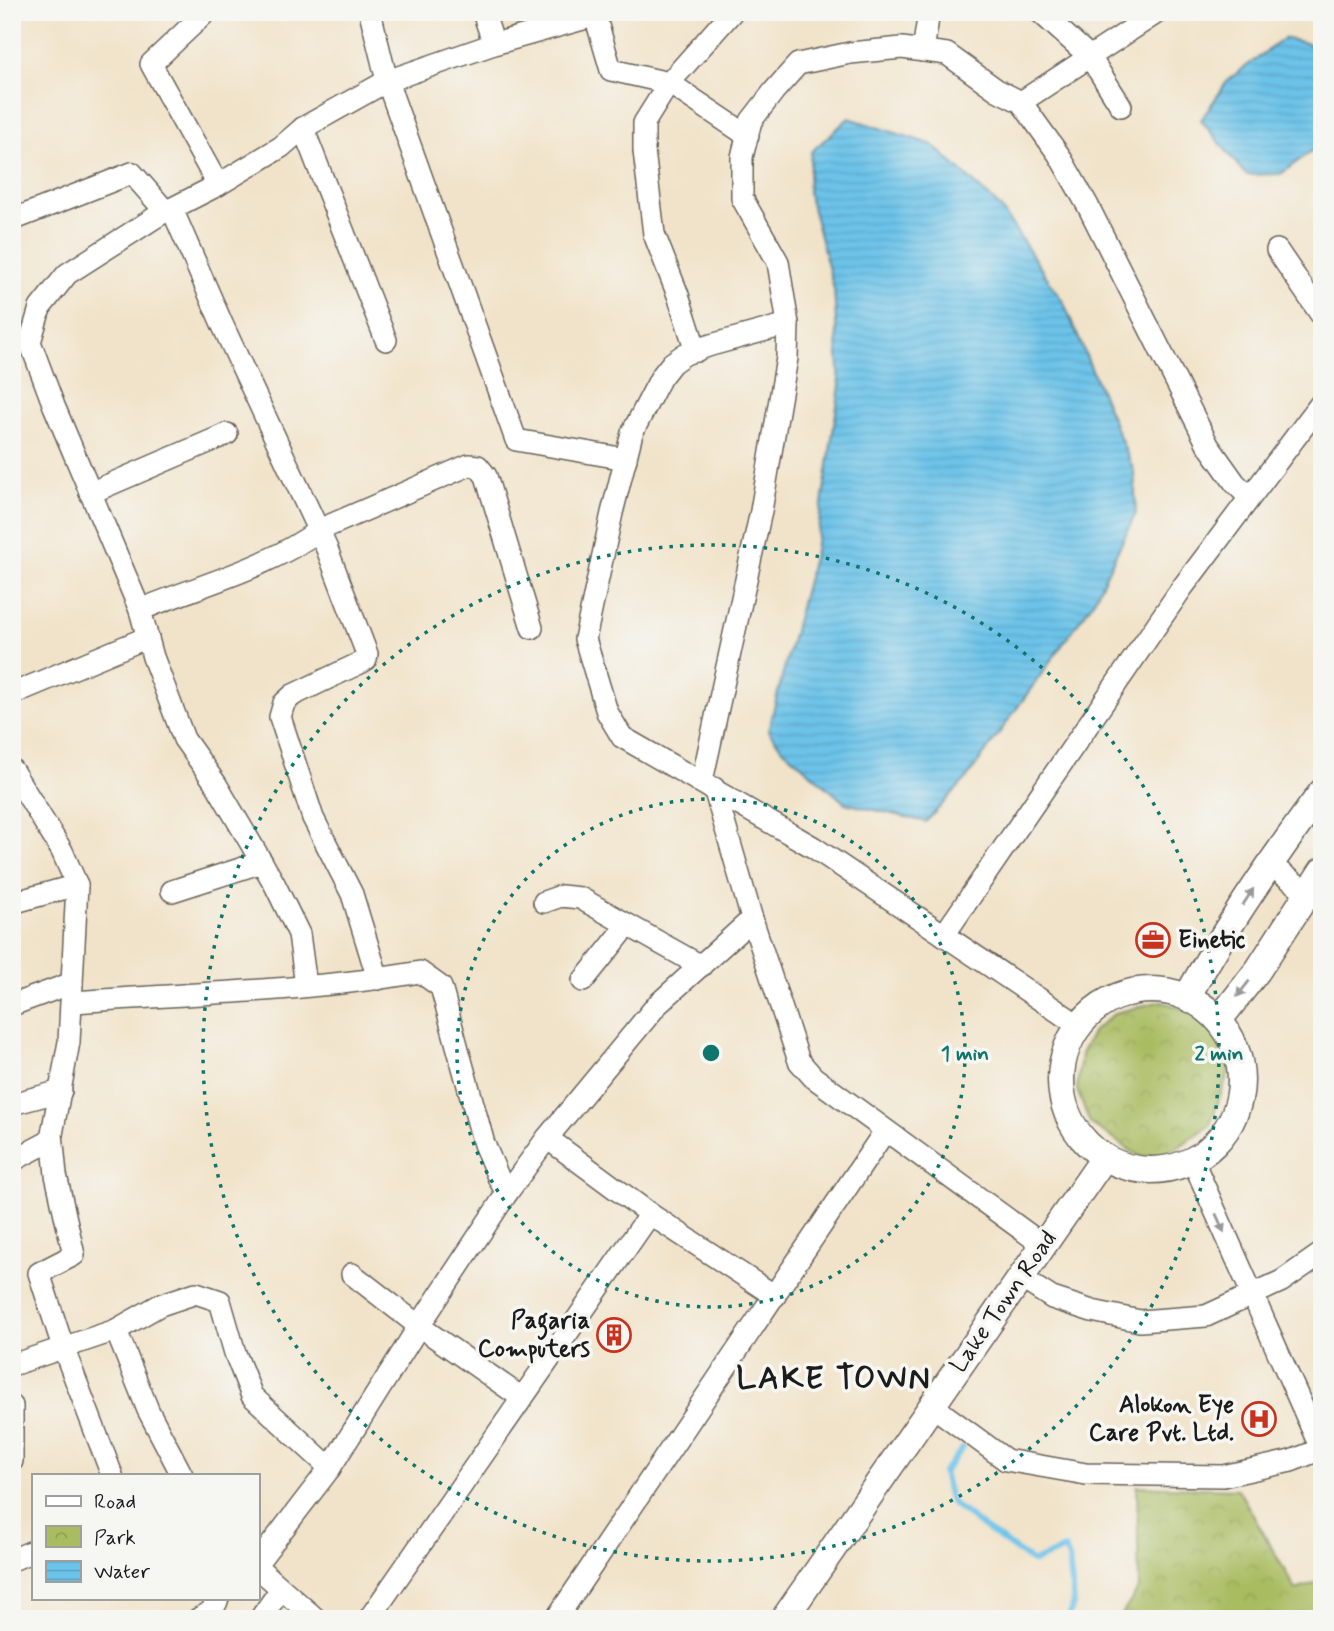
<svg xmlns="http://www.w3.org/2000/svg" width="1334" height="1631" viewBox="0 0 1334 1631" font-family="Mynerve,sans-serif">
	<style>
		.park { fill: url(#park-crowns); stroke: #626c3e; stroke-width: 2 }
		.water { fill: url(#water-rules); stroke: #447082; stroke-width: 2 }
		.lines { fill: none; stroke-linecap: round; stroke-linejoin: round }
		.stream { stroke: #6cc3e9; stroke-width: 6 }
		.minor-casing { stroke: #676259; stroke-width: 24 }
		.tertiary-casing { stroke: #676259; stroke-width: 29 }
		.minor { stroke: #fff; stroke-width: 21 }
		.tertiary { stroke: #fff; stroke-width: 26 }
		.oneway { fill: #999 }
		.ring { fill: none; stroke: #0f766e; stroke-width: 3.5; stroke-dasharray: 3.5 7 }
		.labels { text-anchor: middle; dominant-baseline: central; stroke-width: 7; stroke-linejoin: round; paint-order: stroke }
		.poi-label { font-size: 24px; font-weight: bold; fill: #1c1c1c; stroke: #f6f6f2; text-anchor: end }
		.street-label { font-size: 24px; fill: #1c1c1c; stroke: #f6f6f2 }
		.district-label { font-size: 32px; font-weight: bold; letter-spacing: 2px; fill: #1c1c1c; stroke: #f6f6f2 }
		.centre { fill: #0f766e; stroke: #f6f6f2; stroke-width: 3.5 }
		.ring-label { font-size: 21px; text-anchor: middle; font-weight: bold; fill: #0f766e; stroke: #f6f6f2; stroke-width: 7; stroke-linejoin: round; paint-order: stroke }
	</style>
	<defs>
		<pattern id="park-crowns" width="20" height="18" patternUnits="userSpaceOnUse" patternTransform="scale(1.75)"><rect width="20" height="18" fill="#a9bc60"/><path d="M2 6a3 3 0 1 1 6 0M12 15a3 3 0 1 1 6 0" fill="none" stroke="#91a153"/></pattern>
		<pattern id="water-rules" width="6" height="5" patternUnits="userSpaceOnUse" patternTransform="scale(1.75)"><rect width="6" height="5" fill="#6cc3e9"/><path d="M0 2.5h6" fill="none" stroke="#5da7c7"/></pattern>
	</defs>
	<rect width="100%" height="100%" fill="#f6f6f2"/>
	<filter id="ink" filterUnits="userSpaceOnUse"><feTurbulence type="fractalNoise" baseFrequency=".0143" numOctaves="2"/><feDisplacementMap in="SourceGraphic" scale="14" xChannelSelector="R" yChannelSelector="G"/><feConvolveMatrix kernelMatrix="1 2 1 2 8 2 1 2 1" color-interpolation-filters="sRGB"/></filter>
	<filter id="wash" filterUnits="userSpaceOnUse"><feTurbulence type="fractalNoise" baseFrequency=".00686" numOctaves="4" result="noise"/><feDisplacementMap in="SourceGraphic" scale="28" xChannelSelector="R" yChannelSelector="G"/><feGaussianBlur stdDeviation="1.57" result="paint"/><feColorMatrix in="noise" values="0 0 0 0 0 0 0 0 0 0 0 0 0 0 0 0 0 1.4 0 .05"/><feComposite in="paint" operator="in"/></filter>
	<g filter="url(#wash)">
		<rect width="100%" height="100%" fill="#f1e3c9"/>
		<!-- park -->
		<g class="park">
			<polygon points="1161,1001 1199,1015 1222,1037 1229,1071 1210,1125 1177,1148 1145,1160 1090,1123 1077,1090 1081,1054 1093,1031 1115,1013"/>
			<polygon points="1137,1486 1238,1489 1296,1590 1322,1581 1322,1619 1119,1619 1139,1588"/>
		</g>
		<!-- water -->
		<g class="water">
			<polygon points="1284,38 1310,44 1322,62 1322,143 1281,174 1246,175 1201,120 1228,80"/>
			<polygon points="849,118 933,145 1000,207 1064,303 1134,471 1136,513 1093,602 967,778 926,822 845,803 783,749 768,731 815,550 840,386 834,289 808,192 811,152"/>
		</g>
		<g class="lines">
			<!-- stream -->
			<polyline class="stream" points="963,1448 943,1473 951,1502 983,1527 1033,1562 1065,1549 1069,1558 1074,1603 1067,1619"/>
		</g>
	</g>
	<g filter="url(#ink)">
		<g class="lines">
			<!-- minor casing -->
			<g class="minor-casing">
				<g id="minor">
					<polyline points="206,12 151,64 218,185"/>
					<polyline points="370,12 387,81 516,440 626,459"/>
					<polyline points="483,12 494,44"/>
					<polyline points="594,12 611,70 669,83 748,136"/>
					<polyline points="1040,12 1090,57 1121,106"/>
					<polyline points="923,51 929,12"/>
					<polyline points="1021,102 1158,12"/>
					<polyline points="303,128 386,340"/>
					<polyline points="172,209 223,326 327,549 367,654 366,659 362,662 293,695 284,703 280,717 313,818 352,894 378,979"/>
					<polyline points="12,220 132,173 166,212"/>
					<polyline points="1277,250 1322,316"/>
					<polyline points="788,324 711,345 685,354 672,363 661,377 632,433 612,513 585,639 607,712 622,737 813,847 1078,1025"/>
					<polyline points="696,351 678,295 654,234 644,151 644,123 669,83 732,12"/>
					<polyline points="90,493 227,434"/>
					<path d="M140,610c59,-25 127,-41 179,-80l150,-65 9,1 8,10 46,152"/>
					<polyline points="12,694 148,637"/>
					<polyline points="12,770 62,851 77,885 69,1042 52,1134 56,1175 74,1255 39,1273 63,1347 112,1475"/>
					<polyline points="702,781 761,511 787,358 788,324 778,262 742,198 742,157 751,121 774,91 798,64 850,53 902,48 947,54 997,90 1021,102 1059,155 1088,206 1208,445 1235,483 1249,497"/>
					<polyline points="714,788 752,919 799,1061 813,1077 1043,1245"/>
					<polyline points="1269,864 1307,892 1322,899"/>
					<polyline points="172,891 262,862"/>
					<polyline points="544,902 561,896 580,898 701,966"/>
					<polyline points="12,903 77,885"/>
					<polyline points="944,935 1182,588 1322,402"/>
					<polyline points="583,981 628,925"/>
					<polyline points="306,986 299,934 274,883 216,784 184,739 153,657 140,610 54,406 30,342 40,308 67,274 159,215 218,185 281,147 303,128 387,81 494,44 594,16"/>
					<path d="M72,1002c116,-9 234,-10 348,-30l21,15 43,157 15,35 8,14"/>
					<polyline points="12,1005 72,983"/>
					<polyline points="12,1104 61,1091"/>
					<polyline points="547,1138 650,1214 775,1296"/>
					<polyline points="12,1161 52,1140"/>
					<polyline points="1193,1161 1322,1451"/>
					<polyline points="352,1274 419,1326 522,1398"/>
					<polyline points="1021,1278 1052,1298 1092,1311 1140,1321 1206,1316 1282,1281 1322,1253"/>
					<polyline points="116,1330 148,1410 182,1475"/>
					<polyline points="12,1365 116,1330 160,1305 196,1293 220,1301 235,1353 252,1396 330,1468"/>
					<polyline points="931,1405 1006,1460 1086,1474 1223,1476 1291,1461 1322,1449"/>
					<polyline points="12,1406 12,1461"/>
					<polyline points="12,1560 33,1551"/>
					<polyline points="257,1563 330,1468 419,1326 507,1193 547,1138 657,1005 752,919"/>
					<polyline points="257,1567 316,1619"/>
					<path d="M198,1619c11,-5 17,-10 20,-21"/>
					<polyline points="260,1619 281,1589"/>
					<polyline points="369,1619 650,1214"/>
					<polyline points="556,1619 885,1131"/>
				</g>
			</g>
			<!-- tertiary casing -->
			<g class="tertiary-casing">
				<g id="tertiary">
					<circle cx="1151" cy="1080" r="90"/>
					<path d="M1187,997c40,-72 86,-139 135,-205"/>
					<polyline points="1219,1020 1258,970 1322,871"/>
					<polyline points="784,1619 1104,1158"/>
				</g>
			</g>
			<!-- minor -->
			<use href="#minor" class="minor"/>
			<!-- tertiary -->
			<use href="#tertiary" class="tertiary"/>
		</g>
		<!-- one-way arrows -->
		<defs><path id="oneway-solid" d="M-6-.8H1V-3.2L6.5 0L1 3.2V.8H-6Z" transform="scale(1.75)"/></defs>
		<g class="oneway">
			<use href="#oneway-solid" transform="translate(1248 897) rotate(-57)"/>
			<use href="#oneway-solid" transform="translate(1243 989) rotate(128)"/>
			<use href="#oneway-solid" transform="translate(1220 1223) rotate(66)"/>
		</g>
	</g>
	<!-- distance rings -->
	<g class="ring">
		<circle cx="711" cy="1053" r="254"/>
		<circle cx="711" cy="1053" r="508"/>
	</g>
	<!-- icons -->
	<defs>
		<g id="office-ring" transform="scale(1.75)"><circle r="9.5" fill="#f6f6f2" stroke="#c8321e" stroke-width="1.5"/><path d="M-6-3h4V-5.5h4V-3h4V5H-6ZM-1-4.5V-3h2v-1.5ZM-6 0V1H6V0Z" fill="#c8321e"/></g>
		<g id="building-ring" transform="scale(1.75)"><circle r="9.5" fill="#f6f6f2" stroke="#c8321e" stroke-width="1.5"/><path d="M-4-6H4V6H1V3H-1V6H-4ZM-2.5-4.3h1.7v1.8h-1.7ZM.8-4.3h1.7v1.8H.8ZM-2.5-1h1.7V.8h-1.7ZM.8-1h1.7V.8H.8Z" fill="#c8321e"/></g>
		<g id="hospital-ring" transform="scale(1.75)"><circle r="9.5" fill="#f6f6f2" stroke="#c8321e" stroke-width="1.5"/><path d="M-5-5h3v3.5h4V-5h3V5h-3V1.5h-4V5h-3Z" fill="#c8321e"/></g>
	</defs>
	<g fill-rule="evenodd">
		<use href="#office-ring" x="1153" y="940"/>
		<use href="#building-ring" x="614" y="1335"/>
		<use href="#hospital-ring" x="1259" y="1419"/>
	</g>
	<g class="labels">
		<!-- poi labels -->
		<g class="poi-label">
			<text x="1178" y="940" text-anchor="start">Einetic</text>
			<text x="590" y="1321">Pagaria<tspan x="590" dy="28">Computers</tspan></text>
			<text x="1234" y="1405">Alokon Eye<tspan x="1234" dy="28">Care Pvt. Ltd.</tspan></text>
		</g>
		<!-- street labels -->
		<g class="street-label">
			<text transform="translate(1004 1302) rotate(-55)">Lake Town Road</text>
		</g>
		<!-- district labels -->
		<g class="district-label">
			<text x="834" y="1379">LAKE TOWN</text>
		</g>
	</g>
	<circle cx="711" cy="1053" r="10" class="centre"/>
	<g class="ring-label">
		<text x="965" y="1060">1 min</text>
		<text x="1219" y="1060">2 min</text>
	</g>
	<!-- margin -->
	<rect width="1334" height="1631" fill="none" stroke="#f6f6f2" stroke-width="42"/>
	<!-- legend -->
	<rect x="32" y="1474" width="228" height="126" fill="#f6f6f2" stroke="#9f9f9c" stroke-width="2"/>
	<rect x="46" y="1496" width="35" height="10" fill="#ffffff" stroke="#9f9f9c" stroke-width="2"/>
	<text x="94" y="1508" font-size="21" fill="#1c1c1c">Road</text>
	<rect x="46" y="1526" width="35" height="21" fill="url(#park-crowns)" stroke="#9f9f9c" stroke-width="2"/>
	<text x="94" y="1544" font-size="21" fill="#1c1c1c">Park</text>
	<rect x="46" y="1561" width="35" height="21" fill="url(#water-rules)" stroke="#9f9f9c" stroke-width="2"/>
	<text x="94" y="1578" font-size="21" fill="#1c1c1c">Water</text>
</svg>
